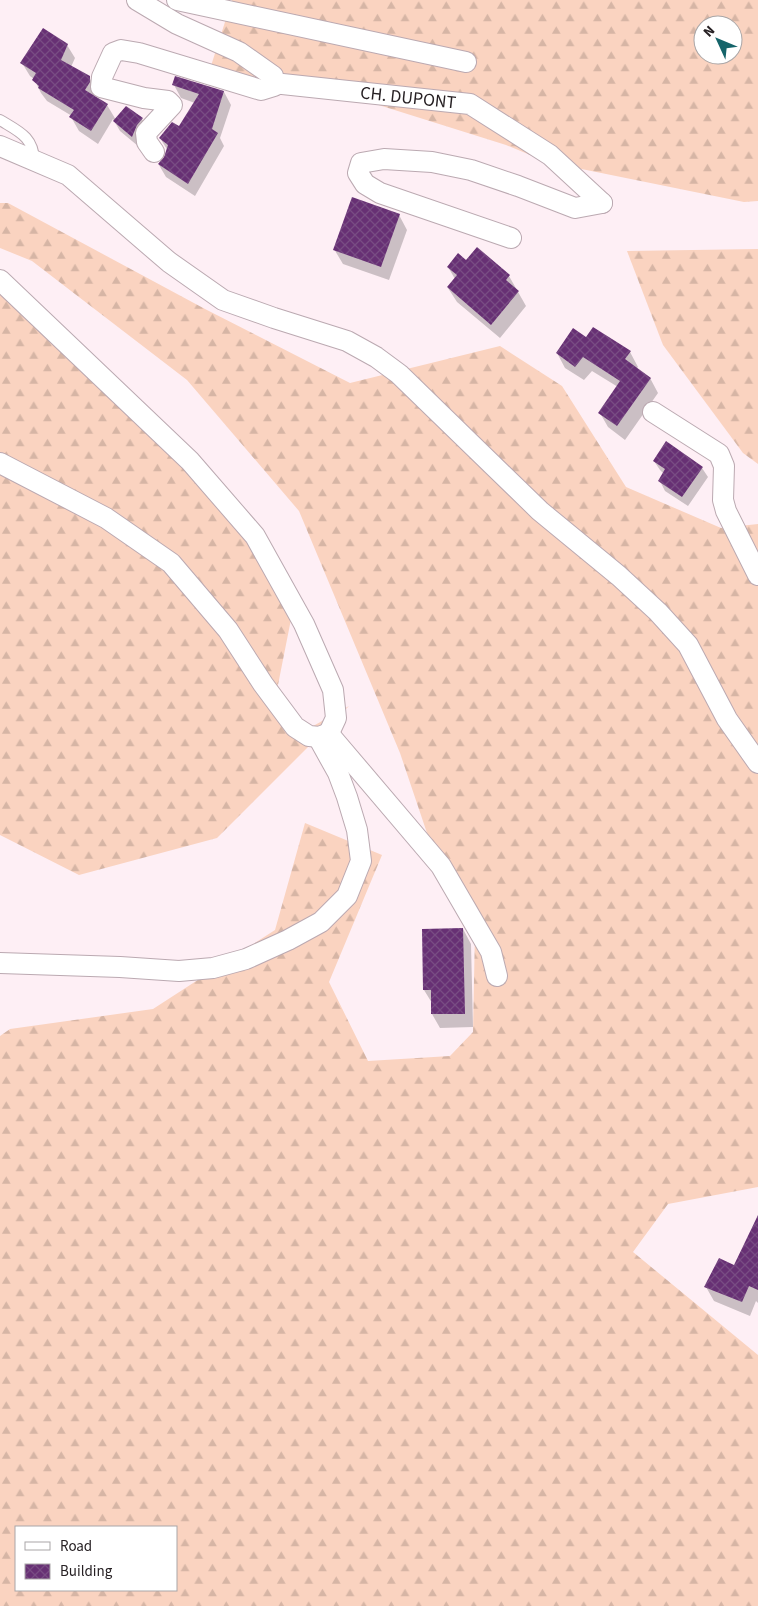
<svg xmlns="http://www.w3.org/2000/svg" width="758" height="1606" viewBox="0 0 758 1606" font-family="'Source Sans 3',sans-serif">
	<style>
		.forest { fill: url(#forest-firs); fill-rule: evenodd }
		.shadow { fill: #0003 }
		.building { fill: url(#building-cross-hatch) }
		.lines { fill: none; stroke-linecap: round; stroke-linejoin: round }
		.lane-casing { stroke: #bba9b1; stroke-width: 12 }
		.street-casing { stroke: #bba9b1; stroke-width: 22 }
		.lane { stroke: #fff; stroke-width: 10 }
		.street { stroke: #fff; stroke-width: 20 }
		.labels { text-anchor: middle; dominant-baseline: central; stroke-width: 5; stroke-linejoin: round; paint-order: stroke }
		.street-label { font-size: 18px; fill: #272124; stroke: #fff }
	</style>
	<defs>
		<pattern id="forest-firs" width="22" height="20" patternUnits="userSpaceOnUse" patternTransform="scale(1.25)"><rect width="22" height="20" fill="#fad3c0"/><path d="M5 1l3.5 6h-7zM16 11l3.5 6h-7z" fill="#d6b5a5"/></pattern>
		<pattern id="building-cross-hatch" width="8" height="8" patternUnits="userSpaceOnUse" patternTransform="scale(1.25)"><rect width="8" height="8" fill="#673074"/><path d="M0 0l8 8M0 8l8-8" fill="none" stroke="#784c83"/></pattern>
	</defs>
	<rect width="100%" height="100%" fill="#feeff5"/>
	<!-- forest -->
	<g class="forest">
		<path d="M232,0h526v201l-14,1 -197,-40 -41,-17 -156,-49 -140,-27zM703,25h30v30h-30z"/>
		<path d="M0,203h8l197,106 145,74 150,-37 62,40 64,101 95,41 37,-4v663l-90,17 -35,48 125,103v251h-758v-570l10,-7 143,-20 122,-79 30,-107 77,32 -53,127 39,79 82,-5 23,-24 2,-102 -48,-97 -27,-80 -101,-242 -112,-131 -155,-119 -32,-13zM16,1527h160v63h-160z"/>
		<polygon points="758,249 758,464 743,453 663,345 627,251"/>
		<polygon points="0,284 159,432 296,594 276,695 306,730 349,706 217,838 79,875 0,835"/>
	</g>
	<!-- shadow -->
	<g class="shadow">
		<polygon points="67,45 75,58 71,67 89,77 97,91 95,98 107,105 116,120 126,107 142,119 148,129 142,135 138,146 120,131 113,119 98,144 79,131 71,117 72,116 47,101 41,93 34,79 30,76 22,63"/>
		<polygon points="176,78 224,92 231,105 220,138 224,146 195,196 166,177 159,165 168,151 160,138 180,128 195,103 181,98 174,85"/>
		<polygon points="399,215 407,230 389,280 343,264 334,249"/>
		<polygon points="466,261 509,276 526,306 500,338 457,302 448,288 455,279 448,267"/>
		<polygon points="586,338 630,352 638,367 636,369 650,378 658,393 625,440 608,427 600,413 618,387 592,371 584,380 565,368 557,353"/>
		<polygon points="654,461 702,468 708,477 688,506 665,491 660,481 664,474 660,470"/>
		<polygon points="463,929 471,944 473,1027 440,1028 432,1014 432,1003 424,990"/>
		<polygon points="758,1232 758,1303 756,1301 750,1316 714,1301 706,1287 734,1266"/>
	</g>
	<!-- building -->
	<g class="building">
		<polygon points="43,28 68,44 61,60 90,76 90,82 85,90 108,104 91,131 69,117 74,110 38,88 39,86 32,80 36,73 20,63"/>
		<polygon points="175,76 224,91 212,129 218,133 188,184 158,164 164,157 168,145 159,138 172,122 179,126 199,94 172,85"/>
		<polygon points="126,106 143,118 137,125 132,137 113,121"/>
		<polygon points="352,197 400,214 381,267 333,250"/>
		<polygon points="477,247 510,275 506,280 519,291 491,325 447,287 457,275 447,267 458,253 466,260"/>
		<polygon points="593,327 631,351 625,359 651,378 617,426 598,413 620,381 583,357 575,367 556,353 573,328 586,337"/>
		<polygon points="666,441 703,467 682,497 658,481 665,469 653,461"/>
		<polygon points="463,928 465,1014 431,1014 431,990 423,990 422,929"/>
		<polygon points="758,1215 758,1290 749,1286 742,1302 704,1287 719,1258 734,1265"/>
	</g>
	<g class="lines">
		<!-- lane casing -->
		<g class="lane-casing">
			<path id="lane" d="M0,120c18,11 34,17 34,41"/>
		</g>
		<!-- street casing -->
		<g class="street-casing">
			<g id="street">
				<polyline points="137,0 177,24 239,52 273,76 273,83"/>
				<polyline points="177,0 466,62"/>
				<path id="s1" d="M273,83l197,21 80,51 52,48"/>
				<polyline points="0,146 68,175 169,262 223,300 274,318 347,341 376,357 399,374 540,511 619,576 658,612 688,645 727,719 758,763"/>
				<polyline points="154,152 147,142 146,133 172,105 168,101 144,98 101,87 102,77 113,53 121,50 139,53 261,90 274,86 273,83"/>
				<polyline points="511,238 380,193 365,184 358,173 361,163 384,159 432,162 471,170 518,186 575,208 602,203"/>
				<polyline points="0,280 190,461 255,536 304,624 333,690 336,718 329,733 320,737 309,736 295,727 263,684 228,630 171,563 106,518 0,463"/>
				<polyline points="653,412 719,454 724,466 723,500 726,511 758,575"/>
				<polyline points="328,733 441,866 491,952 497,976"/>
				<polyline points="0,963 120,967 179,971 213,968 246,959 288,940 321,922 347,896 361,861 357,830 347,797 338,773 318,737"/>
			</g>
		</g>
		<!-- lane -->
		<use href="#lane" class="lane"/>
		<!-- street -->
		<use href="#street" class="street"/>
	</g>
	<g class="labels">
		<!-- street labels -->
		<g class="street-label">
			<text stroke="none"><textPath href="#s1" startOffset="136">CH. DUPONT</textPath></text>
		</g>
	</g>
	<!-- legend -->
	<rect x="15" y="1526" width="162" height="65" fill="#ffffff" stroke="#a9a6a7"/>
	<rect x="25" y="1542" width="25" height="8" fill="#ffffff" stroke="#a9a6a7"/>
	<text x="60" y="1551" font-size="15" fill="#272124">Road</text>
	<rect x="25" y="1564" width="25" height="15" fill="url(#building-cross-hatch)" stroke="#a9a6a7"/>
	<text x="60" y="1576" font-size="15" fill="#272124">Building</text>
	<!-- north arrow -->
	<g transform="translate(718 40) rotate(314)"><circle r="24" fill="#ffffff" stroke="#a9a6a7"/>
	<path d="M0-4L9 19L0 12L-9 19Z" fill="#15646a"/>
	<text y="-8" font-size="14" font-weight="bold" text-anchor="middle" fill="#272124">N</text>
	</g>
</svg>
